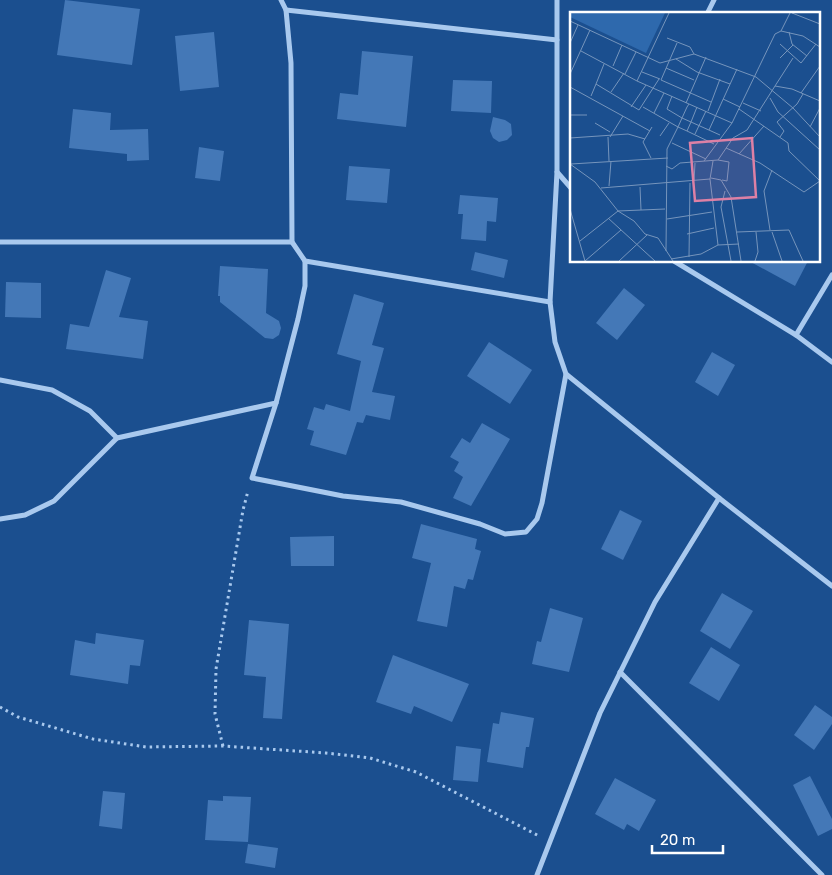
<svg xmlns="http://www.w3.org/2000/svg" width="832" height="875" viewBox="0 0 832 875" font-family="Rubik,sans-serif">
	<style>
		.building { fill: #4478b7 }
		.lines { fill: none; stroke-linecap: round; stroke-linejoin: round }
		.path { stroke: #a9c9ee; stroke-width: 3; stroke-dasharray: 2.5 4; stroke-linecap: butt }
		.minor { stroke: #a9c9ee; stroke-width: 5 }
		.inset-road { fill: none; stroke: #7695bc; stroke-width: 1 }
		.view { fill: #dd80a5; fill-opacity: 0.15; stroke: #dd80a5; stroke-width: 2.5 }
		.inset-edge { fill: none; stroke: #fff; stroke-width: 2.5 }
	</style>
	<rect width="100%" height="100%" fill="#1b4f8f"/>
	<!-- building -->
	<g class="building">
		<polygon points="65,0 140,9 132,65 57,55"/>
		<polygon points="214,32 219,87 180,91 175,36"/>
		<polygon points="362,51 413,56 406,127 337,119 340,93 358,95"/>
		<polygon points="453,80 492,81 491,113 451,111"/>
		<polygon points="73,109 111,113 110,130 148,129 149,160 127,161 127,154 69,148"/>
		<polygon points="493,117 505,120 511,124 512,135 507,140 499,142 493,138 490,131"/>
		<polygon points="199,147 224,151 220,181 195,178"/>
		<polygon points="349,166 390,169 387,203 346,200"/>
		<polygon points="460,195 498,198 496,222 487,221 486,241 461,239 463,214 458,214"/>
		<polygon points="475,252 508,260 504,278 471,270"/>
		<polygon points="749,261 808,261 795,286"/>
		<polygon points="220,266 268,269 266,313 279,321 281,328 279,335 273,339 265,338 220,302 220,296 218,296"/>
		<polygon points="106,270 131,278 119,317 148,321 143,359 66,349 70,324 89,327"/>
		<polygon points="6,282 41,283 41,318 5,317"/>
		<polygon points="624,288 645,305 617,340 596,323"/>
		<polygon points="354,294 384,303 372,345 384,348 372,392 395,396 390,420 366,415 363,423 357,422 346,455 310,445 314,431 307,429 314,407 324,410 326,404 350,411 361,361 337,354"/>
		<polygon points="489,342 532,370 510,404 467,376"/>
		<polygon points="712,352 735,365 718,396 695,382"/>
		<polygon points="482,423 510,439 471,506 453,498 463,477 454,471 459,462 450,457 462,438 470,443"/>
		<polygon points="620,510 642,521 623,560 601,549"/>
		<polygon points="421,524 477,539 475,549 481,551 473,580 468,579 465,589 454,586 447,627 417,621 431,563 412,558"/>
		<polygon points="334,536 334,566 291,566 290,537"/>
		<polygon points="722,593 753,611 730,649 700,631"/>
		<polygon points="550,608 583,618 569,672 532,664 537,641 541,642"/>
		<polygon points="249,620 289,624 282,719 263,718 266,677 244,675"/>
		<polygon points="96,633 144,640 140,666 130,665 128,684 70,675 75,640 95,644"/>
		<polygon points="711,647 740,665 719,701 689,683"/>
		<polygon points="393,655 469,684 452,722 414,706 411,714 376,702"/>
		<polygon points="815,705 832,717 832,724 814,750 794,735"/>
		<polygon points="501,712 534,718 529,747 526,747 523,768 487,762 493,723 499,724"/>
		<polygon points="456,746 481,749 478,782 453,780"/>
		<polygon points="810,776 832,819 832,829 818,836 793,785"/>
		<polygon points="615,778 656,800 639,831 627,824 624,830 595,814"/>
		<polygon points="103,791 125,793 122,829 99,826"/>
		<polygon points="223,796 251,797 248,842 205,840 208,800 223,801"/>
		<polygon points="248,844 278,848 275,868 245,863"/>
	</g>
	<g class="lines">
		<!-- path -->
		<g class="path">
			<polyline points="0,707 18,717 93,739 146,747 223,746 326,753 370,758 416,772 539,836"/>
			<polyline points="223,746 215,714 216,669 243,510 248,491"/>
		</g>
		<!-- minor -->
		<g class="minor">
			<polyline points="281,0 286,10 291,63 292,242 305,261 550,302"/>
			<polyline points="557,0 557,172 550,302 555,342 566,374 719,498 832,586"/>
			<polyline points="286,10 557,40"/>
			<polyline points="707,14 714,0"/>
			<polyline points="557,172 571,188"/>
			<polyline points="0,242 292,242"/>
			<polyline points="674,261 796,335 832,362"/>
			<polyline points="796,335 832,275"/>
			<polyline points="0,380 52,390 90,411 117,438"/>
			<polyline points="276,403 252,478 343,496 401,502 480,524 505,534 526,532 537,519 542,503 566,374"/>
			<polyline points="0,519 25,515 54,501 117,438 276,403 298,319 305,286 305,261"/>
			<polyline points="620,672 822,875"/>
			<polyline points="537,875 600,713 655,602 719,498"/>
		</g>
	</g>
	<!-- overview -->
	<g transform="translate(570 12)">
		<rect width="250" height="250" fill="#1b4f8f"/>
		<path d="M0,1h95l-19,40 -76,-36z" fill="#2e69ad"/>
		<path class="inset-road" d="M222,1l28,11M0,9l90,42 34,-9 62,23 37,31 27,29M211,19l22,5 17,11M219,20l3,12 15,12M97,26l23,9 4,7M0,31l8,-18M107,31l-16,37 50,22M210,32l21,19 15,-19M11,39l56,30 95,42M210,46l13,-13M223,46l-18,28 17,3 28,12M106,47l21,13 33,12M43,54l9,-21M96,56l28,12M72,60l18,7M0,62l20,-44M55,62l11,-22M67,69l32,-68M26,72l8,-20M0,75l80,44M41,80l13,-19M231,81l19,-27M21,84l5,-12 43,26 20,-31M102,84l-5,13 15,9 9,4 -4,9 -9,-4 4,-9 5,-11 2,-3M200,86l8,14 42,38M153,87l17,8M116,91l20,-46M173,91l18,8M61,95l15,-22M73,95l35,20 -11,22 -1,102M127,95l-6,15 29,13M138,99l12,-32M84,101l10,-20M0,103h17M25,111l15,9M240,115l10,-19M139,118l28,-61M117,119l27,13M125,122l11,-23M90,124l9,-13M38,125l1,24M40,125l13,-21M210,125l4,-6 -7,-9 20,-18 6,-10M0,126l58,-4 17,5M102,131l34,16M156,136l34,15 44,29 16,-11 -31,-30 -1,-8 -49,-34M169,142l25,-28M81,146l-8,-16 9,-15M148,148l11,2 -2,19 -5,-1M134,149l28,-38 43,-89 6,-3 9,-18M143,149l-3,18 8,66M0,152l25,18 23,29 16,10 11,13 13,4 15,23M1,152l97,-6M96,154l6,3 8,-6 38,-3 15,-22 14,-8 28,-44M141,166l10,2 10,17 10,64M124,169l1,-18M39,174l2,-25M70,175l1,23M31,176l109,-9M155,179l-4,16 10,54M0,197l15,52M38,206l47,43M97,207l45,-7M200,218l-6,-39 8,-21M167,220l52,-2 14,31M202,220l10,29M117,222l27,-6M10,229l38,-30 47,-2M119,245l1,-74M101,247l30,-5 17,-9 21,-1M15,249l36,-31M49,249l28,-26M185,249l3,-9 -2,-20"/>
		<path class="view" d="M182,126l4,59 -61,4 -5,-58z"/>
		<rect width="250" height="250" class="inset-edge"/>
	</g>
	<!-- scale -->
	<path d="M652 845v8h71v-8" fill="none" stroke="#ffffff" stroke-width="2.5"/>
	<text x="660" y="845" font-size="15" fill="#ffffff" stroke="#1b4f8f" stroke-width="4" paint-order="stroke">20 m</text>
</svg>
